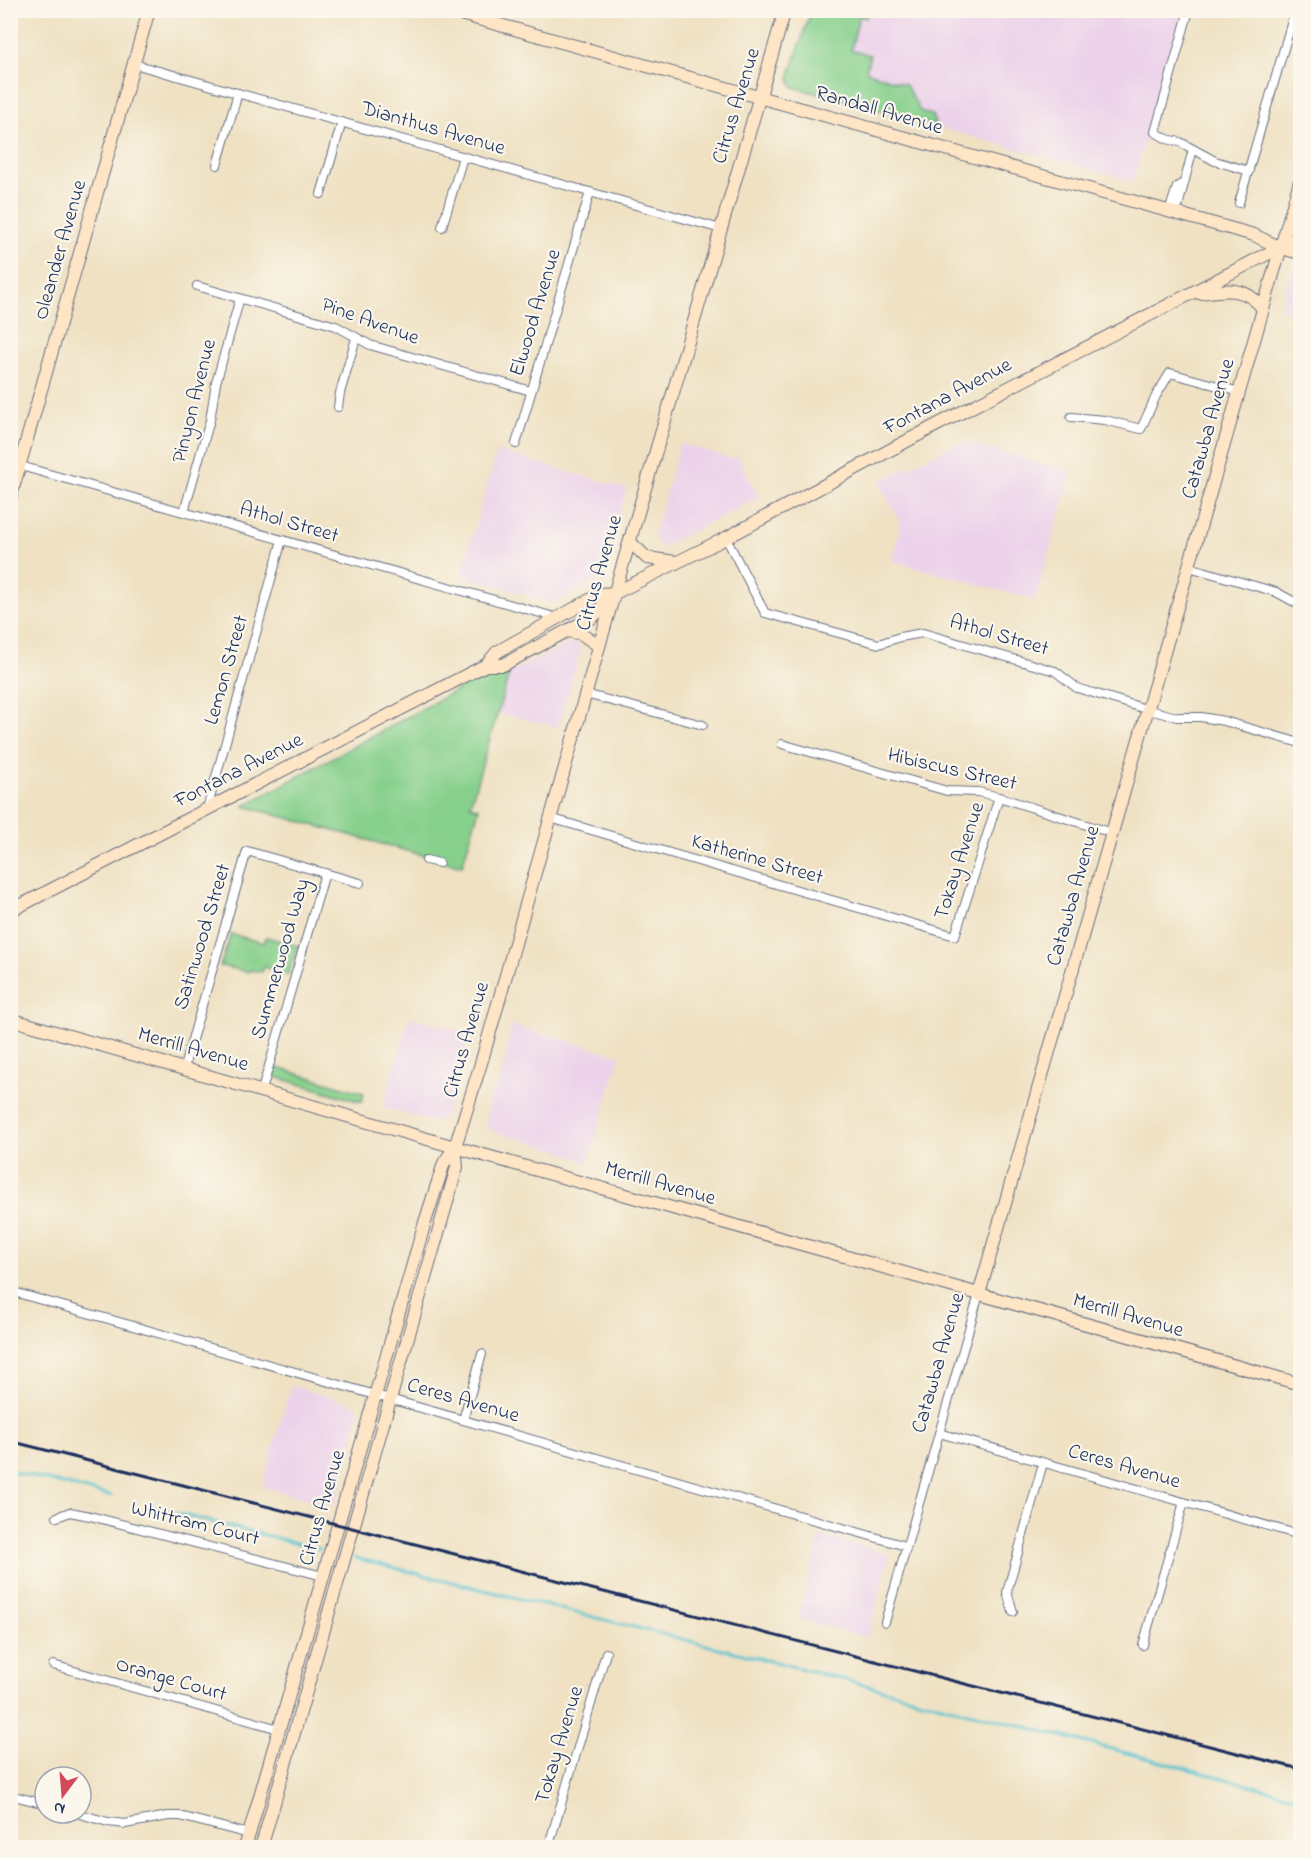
<svg xmlns="http://www.w3.org/2000/svg" width="1311" height="1858" viewBox="0 0 1311 1858" font-family="'Indie Flower',sans-serif">
	<style>
		.built { fill: #ecd1ea }
		.green { fill: #87d08c; stroke: #518075; stroke-width: 1.5 }
		.lines { fill: none; stroke-linecap: round; stroke-linejoin: round }
		.stream { stroke: #56c2d0; stroke-width: 3 }
		.street-casing { stroke: #656d81; stroke-width: 10 }
		.secondary-casing { stroke: #656d81; stroke-width: 14 }
		.street { stroke: #fff; stroke-width: 8 }
		.secondary { stroke: #fee5c5; stroke-width: 12 }
		.rail { stroke: #1b2f5e; stroke-width: 3 }
		.labels { text-anchor: middle; dominant-baseline: central; stroke-width: 4.5; stroke-linejoin: round; paint-order: stroke }
		.street-label { font-size: 21px; fill: #1b2f5e; stroke: #fbf7ec }
	</style>
	<rect width="100%" height="100%" fill="#fbf7ec"/>
	<filter id="ink" filterUnits="userSpaceOnUse"><feTurbulence type="fractalNoise" baseFrequency=".0167" numOctaves="2"/><feDisplacementMap in="SourceGraphic" scale="12" xChannelSelector="R" yChannelSelector="G"/><feConvolveMatrix kernelMatrix="1 2 1 2 8 2 1 2 1" color-interpolation-filters="sRGB"/></filter>
	<filter id="wash" filterUnits="userSpaceOnUse"><feTurbulence type="fractalNoise" baseFrequency=".008" numOctaves="4" result="noise"/><feDisplacementMap in="SourceGraphic" scale="24" xChannelSelector="R" yChannelSelector="G"/><feGaussianBlur stdDeviation="1.35" result="paint"/><feColorMatrix in="noise" values="0 0 0 0 0 0 0 0 0 0 0 0 0 0 0 0 0 1.4 0 .05"/><feComposite in="paint" operator="in"/></filter>
	<g filter="url(#wash)">
		<rect width="100%" height="100%" fill="#efe1c2"/>
		<!-- built -->
		<g class="built">
			<polygon points="809,11 1184,11 1133,181 793,87 789,77"/>
			<polygon points="1295,268 1300,270 1300,316 1280,310 1292,271"/>
			<polygon points="961,441 1072,472 1035,600 892,561 901,524 879,482"/>
			<polygon points="680,443 732,459 737,455 759,497 662,547 653,538"/>
			<polygon points="497,451 627,489 600,579 554,603 461,575"/>
			<polygon points="573,642 578,643 581,649 558,727 497,713 509,672"/>
			<polygon points="409,1017 470,1033 446,1116 436,1122 383,1108"/>
			<polygon points="512,1025 620,1056 588,1163 557,1150 493,1131 487,1127 486,1120 492,1093 500,1082"/>
			<polygon points="291,1386 351,1403 357,1407 359,1413 334,1506 262,1486"/>
			<polygon points="820,1535 890,1554 868,1638 798,1619"/>
		</g>
		<!-- green -->
		<g class="green">
			<polygon points="811,11 869,11 866,18 859,16 851,50 870,55 866,71 906,85 920,111 932,115 936,126 793,87 789,77"/>
			<polygon points="497,668 511,668 470,805 479,808 462,866 244,806"/>
			<polygon points="231,934 264,943 266,937 298,946 288,975 264,967 262,972 250,970 249,972 220,966"/>
			<polygon points="275,1067 364,1093 362,1102 272,1076"/>
		</g>
		<g class="lines">
			<!-- stream -->
			<g class="stream">
				<polyline points="10,1471 111,1496"/>
				<polyline points="156,1508 320,1549"/>
				<polyline points="355,1558 811,1671 1300,1798"/>
			</g>
		</g>
	</g>
	<g filter="url(#ink)">
		<g class="lines">
			<!-- street casing -->
			<g class="street-casing">
				<g id="street">
					<polyline points="1189,10 1155,132 1167,139 1180,142 1215,161 1249,171"/>
					<polyline points="1282,10 1300,16"/>
					<polyline points="134,64 721,229"/>
					<polyline points="217,165 238,93"/>
					<polyline points="321,194 342,122"/>
					<polyline points="1239,203 1294,14"/>
					<polyline points="1169,212 1177,187 1183,183"/>
					<polyline points="1176,214 1193,149"/>
					<polyline points="442,227 463,157"/>
					<polyline points="197,286 336,326 370,345 531,391"/>
					<polyline points="338,407 340,393 356,338"/>
					<polyline points="1071,417 1105,420 1141,429 1156,396 1170,373 1240,392"/>
					<polyline points="516,444 590,192"/>
					<polyline points="10,463 558,618"/>
					<polyline points="184,512 210,420 216,383 240,298"/>
					<polyline points="726,538 765,613 879,644 900,637 923,633 1055,671 1077,688 1149,710 1177,717 1201,717 1224,721 1300,743"/>
					<polyline points="1189,567 1276,592 1300,605"/>
					<polyline points="585,694 703,725"/>
					<polyline points="782,744 947,791 978,792 999,797 1112,833"/>
					<polyline points="207,809 282,540"/>
					<polyline points="550,818 955,936 999,797"/>
					<polyline points="426,860 439,863"/>
					<polyline points="184,1067 247,851 360,883"/>
					<polyline points="262,1090 325,873"/>
					<polyline points="10,1291 906,1546"/>
					<polyline points="463,1420 482,1354"/>
					<polyline points="939,1433 1300,1535"/>
					<polyline points="57,1517 70,1512 90,1516 323,1576"/>
					<polyline points="1013,1612 1007,1592 1043,1463"/>
					<polyline points="885,1622 979,1294"/>
					<polyline points="1143,1645 1184,1502"/>
					<polyline points="53,1665 279,1729"/>
					<polyline points="10,1795 45,1804"/>
					<polyline points="76,1813 108,1822 125,1824 168,1816 180,1816 249,1834"/>
					<polyline points="548,1848 606,1653"/>
				</g>
			</g>
			<!-- secondary casing -->
			<g class="secondary-casing">
				<g id="secondary">
					<polyline points="446,10 1254,235 1281,248 1300,253"/>
					<path d="M1199,293c26,-3 47,-8 64,16"/>
					<polyline points="10,499 149,10"/>
					<polyline points="630,542 647,558 676,562"/>
					<polyline points="567,631 582,634 599,646"/>
					<polyline points="486,665 503,665 593,617 611,597"/>
					<polyline points="10,911 486,665 497,652 600,594 615,593 726,538 933,427 1300,237"/>
					<polyline points="10,1019 455,1147 1300,1384"/>
					<polyline points="979,1294 1300,181"/>
					<polyline points="245,1848 425,1222 444,1163 455,1147 482,1060 606,622 785,10"/>
					<polyline points="261,1848 457,1167 455,1147"/>
				</g>
			</g>
			<!-- street -->
			<use href="#street" class="street"/>
			<!-- secondary -->
			<use href="#secondary" class="secondary"/>
			<!-- rail -->
			<polyline class="rail" points="10,1441 1300,1769"/>
		</g>
	</g>
	<g class="labels">
		<!-- street labels -->
		<g class="street-label">
			<text transform="translate(737 106) rotate(-73)">Citrus Avenue</text>
			<text transform="translate(879 111) rotate(16)">Randall Avenue</text>
			<text transform="translate(433 129) rotate(16)">Dianthus Avenue</text>
			<text transform="translate(61 250) rotate(-74)">Oleander Avenue</text>
			<text transform="translate(536 313) rotate(-73)">Elwood Avenue</text>
			<text transform="translate(370 322) rotate(20)">Pine Avenue</text>
			<text transform="translate(948 397) rotate(-28)">Fontana Avenue</text>
			<text transform="translate(195 401) rotate(-76)">Pinyon Avenue</text>
			<text transform="translate(1209 429) rotate(-74)">Catawba Avenue</text>
			<text transform="translate(289 523) rotate(16)">Athol Street</text>
			<text transform="translate(600 573) rotate(-74)">Citrus Avenue</text>
			<text transform="translate(999 636) rotate(16)">Athol Street</text>
			<text transform="translate(227 670) rotate(-74)">Lemon Street</text>
			<text transform="translate(952 770) rotate(13)">Hibiscus Street</text>
			<text transform="translate(239 771) rotate(-27)">Fontana Avenue</text>
			<text transform="translate(757 860) rotate(16)">Katherine Street</text>
			<text transform="translate(960 861) rotate(-72)">Tokay Avenue</text>
			<text transform="translate(1074 896) rotate(-74)">Catawba Avenue</text>
			<text transform="translate(203 937) rotate(-73)">Satinwood Street</text>
			<text transform="translate(281 959) rotate(-74)">Summerwood Way</text>
			<text transform="translate(467 1040) rotate(-74)">Citrus Avenue</text>
			<text transform="translate(193 1050) rotate(16)">Merrill Avenue</text>
			<text transform="translate(660 1184) rotate(16)">Merrill Avenue</text>
			<text transform="translate(1128 1316) rotate(16)">Merrill Avenue</text>
			<text transform="translate(939 1363) rotate(-74)">Catawba Avenue</text>
			<text transform="translate(463 1401) rotate(16)">Ceres Avenue</text>
			<text transform="translate(1124 1467) rotate(16)">Ceres Avenue</text>
			<text transform="translate(323 1508) rotate(-74)">Citrus Avenue</text>
			<text transform="translate(195 1524) rotate(14)">Whittram Court</text>
			<text transform="translate(171 1680) rotate(16)">Orange Court</text>
			<text transform="translate(560 1745) rotate(-73)">Tokay Avenue</text>
		</g>
	</g>
	<!-- margin -->
	<rect width="1311" height="1858" fill="none" stroke="#fbf7ec" stroke-width="36"/>
	<!-- north arrow -->
	<g transform="translate(63 1795) rotate(196)"><circle r="28" fill="#fbf7ec" stroke="#a1a7b3" stroke-width="1.5"/>
	<path d="M0-4.5L10 22L0 15L-10 22Z" fill="#d1495b"/>
	<text y="-9" font-size="16" font-weight="bold" text-anchor="middle" fill="#1b2f5e">N</text>
	</g>
</svg>
